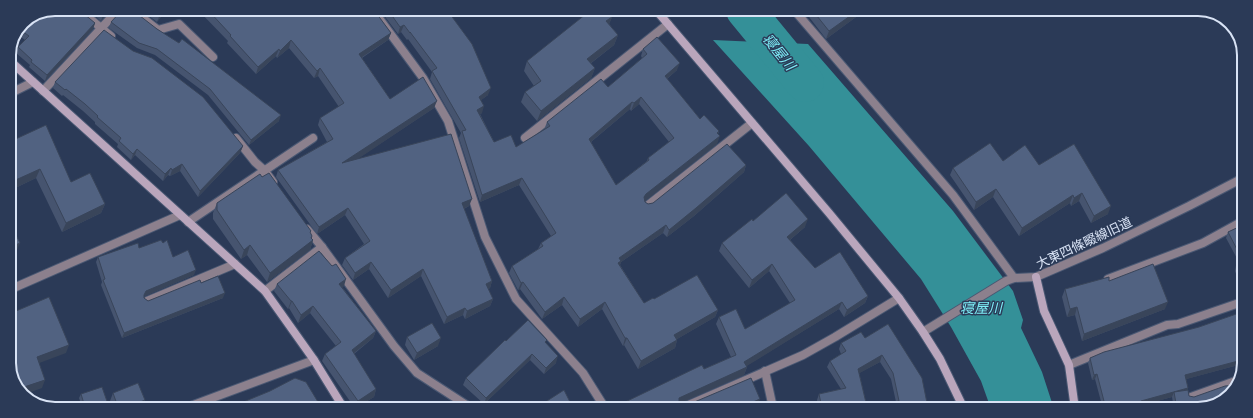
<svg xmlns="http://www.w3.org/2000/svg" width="1253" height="418" viewBox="0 0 1253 418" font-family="'Asap Condensed','Noto Sans JP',sans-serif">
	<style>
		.water { fill: #349098 }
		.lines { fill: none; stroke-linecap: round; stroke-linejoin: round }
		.river { stroke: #349098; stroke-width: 38 }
		.lane-casing { stroke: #4a5873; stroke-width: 10 }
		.street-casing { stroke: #4a5873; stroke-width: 10 }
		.secondary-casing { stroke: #4a5873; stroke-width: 10 }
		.lane { stroke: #8c808d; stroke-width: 8 }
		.street { stroke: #8c808d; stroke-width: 8 }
		.secondary { stroke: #baa6bc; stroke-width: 8 }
		.wall { fill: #46546f; fill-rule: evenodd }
		.shaded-wall { fill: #39455a }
		.building { fill: #516281; stroke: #39455a; fill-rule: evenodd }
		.labels { text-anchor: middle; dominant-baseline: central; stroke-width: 3; stroke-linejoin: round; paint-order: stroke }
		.street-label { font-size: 13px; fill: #d9e3f5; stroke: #2b3a57 }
		.water-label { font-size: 14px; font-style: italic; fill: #7eeff8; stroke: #2b3a57 }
		.rim { fill: none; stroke: #d9e3f5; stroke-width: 2 }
	</style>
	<rect width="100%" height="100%" fill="#2b3a57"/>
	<!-- water -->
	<polygon class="water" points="713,40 808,44 953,211 1013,291 1023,320 1021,328 1042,372 1054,409 991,409 981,381 951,327 921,279 809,146"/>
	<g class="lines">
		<!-- river -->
		<polyline class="river" points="745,10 805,83"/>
		<!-- lane casing -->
		<g class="lane-casing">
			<g id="lane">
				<polyline points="647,206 752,123"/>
				<polyline points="147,301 235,264"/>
			</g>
		</g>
		<!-- street casing -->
		<g class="street-casing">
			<g id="street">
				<polyline points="78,9 111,36"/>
				<polyline points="373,10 423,78 448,121 485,237 516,299 583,373 605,408"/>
				<polyline points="795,11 953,195 1014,278"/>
				<polyline points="136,13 158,30 179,24 213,57"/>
				<polyline points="43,91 119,9"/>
				<polyline points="9,94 33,82"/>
				<polyline points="236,138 255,162 264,170 273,182"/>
				<polyline points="525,138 668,24"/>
				<polyline points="188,222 313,138"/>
				<polyline points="307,229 322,247 394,346 417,373 471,408"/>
				<polyline points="1108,279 1203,243 1243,221"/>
				<polyline points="9,290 180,215"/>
				<polyline points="265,291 322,247"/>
				<polyline points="923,332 1006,281 1014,278 1036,277 1103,248 1189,206 1243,178"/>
				<polyline points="1069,365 1167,325 1178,324 1242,302"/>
				<polyline points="765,371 773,408"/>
				<polyline points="1191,397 1241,379"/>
				<polyline points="188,407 314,360"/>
				<polyline points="684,407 803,355 835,337 899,298"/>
			</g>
		</g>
		<!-- secondary casing -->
		<g class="secondary-casing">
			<g id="secondary">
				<polyline points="656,10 829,213 899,298 923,332 940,359 964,409"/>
				<polyline points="9,60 265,291 314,360 343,407"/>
				<polyline points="1036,277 1044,311 1069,365 1075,409"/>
			</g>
		</g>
		<!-- lane -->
		<use href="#lane" class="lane"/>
		<!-- street -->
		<use href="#street" class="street"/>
		<!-- secondary -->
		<use href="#secondary" class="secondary"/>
	</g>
	<!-- wall -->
	<g class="wall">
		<polygon points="87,9 111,9 101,21"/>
		<polygon points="140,9 167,9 157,22"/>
		<polygon points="197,9 374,10 391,33 388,40 362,58 390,99 434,108 357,159 469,206 464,209 492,281 490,288 488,289 493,299 490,306 465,319 463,315 444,324 421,276 388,298 369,269 353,280 342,265 345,258 364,244 345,215 317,234 276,177 278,170 327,142 318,125 320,118 339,107 318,76 314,78 289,48 277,58 276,56 256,74 227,43 228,41"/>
		<path d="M380,10h67l41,85 -7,5 1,13 -2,1 14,28 22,5 28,-17 3,-8 61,-35 34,-29 -1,-2 2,-7 34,21 -10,9 33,40 19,12 -1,3 -1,10 -72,57v1l3,2 5,-1 93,-38 -2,7 -50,44 -27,21 -4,-4 -42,29 -1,3 24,38 10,-4 64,11 -3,7 -38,22v1l-2,8 -37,21 -14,-24 -1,1 -21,-37 -24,18 -16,-22 -20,14 -22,-30 -2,1 -9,-17 3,-7 26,-17 3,-6 10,-7 -32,-51 -39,17 -21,-64 2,-5 -31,-54 2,-7 -24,-33 -1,1 -6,-8 -3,2zM639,104l30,38 -21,16 -1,3 -31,24 -25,-43 39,-33 1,2z"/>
		<polygon points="482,10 505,10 494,17 488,17"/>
		<polygon points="807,11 859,11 856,17 826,39 806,13"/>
		<polygon points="612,17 609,24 618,35 614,45 590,64 595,68 591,78 537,121 521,102 525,92 534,86 524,71 527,61"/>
		<polygon points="23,22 95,23 93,29 45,81 29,67 30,65 16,53 18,47 25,40 17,34"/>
		<polygon points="111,22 157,29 279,121 249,145 208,95 155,55 137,48 109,28"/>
		<polygon points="55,82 243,146 240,153 198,197 180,171 170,176 168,175 163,181 135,155 131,160 117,147 118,144 95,124 95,122 83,111 63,95 62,96 53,88"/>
		<polygon points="9,142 105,204 101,213 62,232 36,178 9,191"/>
		<polygon points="1074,144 1108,214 1091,223 1079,201 1071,206 1070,203 1019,236 993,197 974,210 950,175 953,168 1003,161 1039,165"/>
		<polygon points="262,177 310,233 312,236 312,239 313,240 310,250 267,282 247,255 241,259 213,219 213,213 217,203"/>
		<polygon points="753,221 805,227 790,240 815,268 868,296 865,303 844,317 839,309 746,366 747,367 744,375 679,404 683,406 757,407 753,408 620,408 621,404 704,369 731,357 716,324 719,317 745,329 790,303 769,271 749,288 719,251 722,243"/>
		<polygon points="1243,225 1242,290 1235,271 1236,266 1240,264 1226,238 1228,232"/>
		<polygon points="139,248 173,257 194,275 145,296 144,298 148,301 201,283 223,298 122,338 101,285 102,282 96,262 98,257"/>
		<polygon points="1109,281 1165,309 1082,341 1075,315 1067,317 1062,297 1065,289"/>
		<polygon points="277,284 344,286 342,287 376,331 373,338 354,354 376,389 374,397 357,407 354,407 322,361 325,354 336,346 310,313 298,323 289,308 288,309 274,291"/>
		<polygon points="1242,312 1242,364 1186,379 1188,388 1187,391 1189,396 1199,409 1174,409 1172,397 1142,405 1142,409 1103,409 1095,379 1092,380 1088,363 1090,358 1199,327"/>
		<path d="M888,324l40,84h-110l-1,-8 2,-6 22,-5 -14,-22 3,-6 11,-7 -2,-5 2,-6 24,-5zM880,362l11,17 5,23 -29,5 -8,-34z"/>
		<polygon points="407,337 438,346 414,360 405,345"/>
		<polygon points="506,341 546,343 556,363 544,374 530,360 484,404 463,385 466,378"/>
		<polygon points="113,393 145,400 142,407 112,407 110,401"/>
		<polygon points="81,394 109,407 82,407 79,398"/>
	</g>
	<!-- shaded-wall -->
	<g class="shaded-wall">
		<polygon points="108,9 111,9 101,21 103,15"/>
		<polygon points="164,9 167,9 157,22 159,17"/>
		<polygon points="490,10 505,10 494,17 488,17"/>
		<polygon points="857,11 859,11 856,17 826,39 829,31"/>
		<polygon points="612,17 608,27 606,21"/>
		<polygon points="95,23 93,29 45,81 47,75"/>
		<polygon points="404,25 401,32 398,34 400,27"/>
		<polygon points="391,33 388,40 356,61 359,54"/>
		<polygon points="618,35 614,45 583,69 587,59"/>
		<polygon points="291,40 289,48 277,58 280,51"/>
		<polygon points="279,49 276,56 256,74 258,67"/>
		<polygon points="680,63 677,70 662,83 665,76"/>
		<polygon points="320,68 318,76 314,78 317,71"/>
		<polygon points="595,68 591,78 537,121 541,111"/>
		<polygon points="491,88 488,95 476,104 479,97"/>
		<polygon points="641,97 639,104 631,111 634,103"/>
		<polygon points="437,101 434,108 340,171 342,163"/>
		<polygon points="632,102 630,109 586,146 589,139"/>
		<polygon points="484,106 482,113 475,117 477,110"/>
		<polygon points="281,115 279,121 249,145 251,140"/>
		<polygon points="720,136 717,144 644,202 644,197 646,194"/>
		<polygon points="243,146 240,153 198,197 200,191"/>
		<polygon points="137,149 135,155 131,160 133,154"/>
		<polygon points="182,164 180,171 170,176 172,170"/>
		<polygon points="746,165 744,172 694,216 667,237 669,230"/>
		<polygon points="171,168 168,175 163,181 165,174"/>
		<polygon points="40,169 36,178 9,191 9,183"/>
		<polygon points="522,178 519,185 480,202 482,195"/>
		<polygon points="996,189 993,197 974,210 976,202"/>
		<polygon points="1082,193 1079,201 1071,206 1074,198"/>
		<polygon points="1073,195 1070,203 1019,236 1022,228"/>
		<polygon points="472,199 469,206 459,211 462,203"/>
		<polygon points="105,204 101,213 62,232 66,223"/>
		<polygon points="1111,206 1108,214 1091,223 1094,216"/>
		<polygon points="348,208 345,215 317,234 319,227"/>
		<polygon points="808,219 805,227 785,244 787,237"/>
		<polygon points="666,225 663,233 621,262 619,268 616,270 619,258"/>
		<polygon points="312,236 310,242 313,240 310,250 267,282 270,273"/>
		<polygon points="20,243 16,252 9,256 9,248"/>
		<polygon points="250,245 247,255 241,259 244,250"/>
		<polygon points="371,262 369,269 353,280 355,273"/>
		<polygon points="772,264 769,271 749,288 752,280"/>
		<polygon points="423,269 421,276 388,298 391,290"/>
		<polygon points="196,270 194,275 145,296 142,300 144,295 146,291"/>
		<polygon points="346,279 344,286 336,291 339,284"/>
		<polygon points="492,281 490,288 483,291 486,284"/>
		<polygon points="523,282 520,289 518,290 521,283"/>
		<polygon points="225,293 223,298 122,338 124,333"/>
		<polygon points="868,296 865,303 844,317 847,310"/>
		<polygon points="564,297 562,305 542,319 545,312"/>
		<polygon points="493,299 490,306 465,319 467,311"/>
		<polygon points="291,301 292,301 289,308 288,309"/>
		<polygon points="605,302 602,309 578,327 580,319"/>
		<polygon points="842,302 839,309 742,369 744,362"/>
		<polygon points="1168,302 1165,309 1082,341 1084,334"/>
		<polygon points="313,306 310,313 298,323 301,315"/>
		<polygon points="1077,307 1075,315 1067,317 1070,309"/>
		<polygon points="465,308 463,315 444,324 447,317"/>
		<polygon points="718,310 715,317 672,342 674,335"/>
		<polygon points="376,331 373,338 349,357 352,350"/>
		<polygon points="441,338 438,346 414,360 417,353"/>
		<polygon points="625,338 627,338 624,345 623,346"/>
		<polygon points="677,340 675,348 638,369 641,361"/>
		<polygon points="69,345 66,353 34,365 37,357"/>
		<polygon points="532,354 530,360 484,404 486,398"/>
		<polygon points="882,355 880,362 856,375 858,369"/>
		<polygon points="558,356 556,363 544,374 546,368"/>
		<polygon points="1242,360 1242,364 1183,380 1185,375"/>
		<polygon points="747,367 744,375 676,405 679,398"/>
		<polygon points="1097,374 1095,379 1092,380 1094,375"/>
		<polygon points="45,380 42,388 23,395 19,391 18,389"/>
		<polygon points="1188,388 1186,393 1174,392 1172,397 1139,406 1141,401"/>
		<polygon points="376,389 374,397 357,407 355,407 358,401"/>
		<polygon points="760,399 757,407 753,408 739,408"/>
		<polygon points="145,400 142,407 128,407"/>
	</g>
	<!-- building -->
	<g class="building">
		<polygon points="55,9 78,9 95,23 47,75 31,62 32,60 18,47 29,36 19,29 23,22"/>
		<polygon points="95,9 108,9 103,15"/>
		<polygon points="123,9 131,9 157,29 179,43 182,39 281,115 251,140 210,89 157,49 139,43 111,22"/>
		<polygon points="149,9 164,9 159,17"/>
		<polygon points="207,9 374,10 391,33 359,54 390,99 423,77 437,101 342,163 451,134 472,199 462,203 492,281 486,284 493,299 467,311 465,308 447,317 423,269 391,290 371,262 355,273 345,258 370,241 348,208 319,227 278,170 333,139 320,118 344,103 320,68 317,71 291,40 280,51 279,49 258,67 230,36 231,35"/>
		<path d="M388,10h59l25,34 19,44 -12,9 5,9 -7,4 17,32 17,-7 5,12 34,-21 -3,-4 54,-43 7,8 39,-33 -4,-5 14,-12 23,26 -15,13 35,43 4,-4 15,16 -2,2 3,3 -74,58 -2,3 1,5 3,2 5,-1 74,-59 19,21 -50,43 -27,22 -3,-5 -47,33 2,3 -3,2 26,40 9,-5 1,1 43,-24 21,35 -44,25 3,5 -36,21 -14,-23h-2l-20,-36 -25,17 -16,-22 -19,15 -22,-30 -2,1 -9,-17 31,-20 -2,-3 15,-10 -34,-55 -40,17 -20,-64 4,-1 -34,-59 5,-3 -27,-36v1l-6,-8 -4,2zM641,97l33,41 -26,20 1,2 -33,25 -27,-46 43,-37 2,1z"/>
		<polygon points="591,10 606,10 612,17 606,21 618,35 587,59 595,68 541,111 525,92 541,81 527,61"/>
		<polygon points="813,11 857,11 829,31"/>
		<polygon points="104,30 133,51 152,58 203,97 243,146 200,191 182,164 172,170 171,168 165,174 137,149 133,154 119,141 121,138 97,117 98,116 85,104 66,89 65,90 55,82"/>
		<polygon points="46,125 71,182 90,173 105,204 66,223 40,169 9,183 9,142"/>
		<polygon points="990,143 1003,161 1025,145 1039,165 1074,144 1111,206 1094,216 1082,193 1074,198 1073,195 1022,228 996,189 976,202 953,168"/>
		<polygon points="269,173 311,231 310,232 312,236 311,238 313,240 270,273 250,245 244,250 217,210 217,203 260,174 262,177"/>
		<polygon points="786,193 808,219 787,237 815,268 840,252 868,296 847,310 842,302 744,362 747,367 679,398 679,403 683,406 685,406 751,378 760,399 739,408 623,408 621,404 702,365 704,369 736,355 719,317 736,309 745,329 795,300 772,264 752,280 722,243 752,219 753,221"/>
		<polygon points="9,221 20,243 9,248"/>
		<polygon points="1243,225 1242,259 1228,232"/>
		<polygon points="161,240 163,243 167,240 173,257 188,250 196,270 146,291 144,295 144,298 148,301 200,280 201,283 218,276 225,293 124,333 103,280 105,279 98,257 138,243 139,248"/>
		<polygon points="319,251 332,266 336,264 346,279 339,284 376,331 352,350 376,389 358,401 325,354 341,342 313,306 301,315 292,301 291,301 277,284"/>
		<polygon points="1153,264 1168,302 1084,334 1077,307 1070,309 1065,289 1109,277 1109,281"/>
		<polygon points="1242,264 1242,280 1236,266"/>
		<polygon points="49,297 69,345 37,357 45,380 18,389 9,367 9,314"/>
		<polygon points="1242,312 1242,360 1185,375 1188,388 1141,401 1142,409 1106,409 1097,374 1094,375 1090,358 1104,352 1199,327"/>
		<polygon points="528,320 547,340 545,342 558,356 546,368 532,354 486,398 466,378 505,340 506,341"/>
		<polygon points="432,323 441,338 417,353 407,337"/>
		<path d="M888,324l34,54 6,30h-106l-3,-14 27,-6 -16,-27 16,-10 -5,-8 20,-11 4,6zM882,355l11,18 6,28 -32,6 -9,-38z"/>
		<polygon points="295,378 306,382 321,407 231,407 270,391"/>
		<polygon points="138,383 145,400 128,407 118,407 113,393"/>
		<polygon points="1237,385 1226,400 1199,409 1177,409 1174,392 1188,390 1189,396 1194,397 1225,386"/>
		<polygon points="102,387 109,407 85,407 81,394"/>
		<polygon points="564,390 573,408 536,408"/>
	</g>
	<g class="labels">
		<!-- street labels -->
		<g class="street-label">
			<text transform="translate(1084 243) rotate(-25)">大東四條畷線旧道</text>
		</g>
		<!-- water labels -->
		<g class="water-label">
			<text transform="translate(779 52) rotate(51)">寝屋川</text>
			<text x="981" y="308">寝屋川</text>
		</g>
	</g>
	<!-- crop -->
	<path d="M0 0H1253V418H0ZM55 16H1198A39 39 0 0 1 1237 55V363A39 39 0 0 1 1198 402H55A39 39 0 0 1 16 363V55A39 39 0 0 1 55 16Z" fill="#2b3a57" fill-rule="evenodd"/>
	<path class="rim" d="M55 16H1198A39 39 0 0 1 1237 55V363A39 39 0 0 1 1198 402H55A39 39 0 0 1 16 363V55A39 39 0 0 1 55 16Z"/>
</svg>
